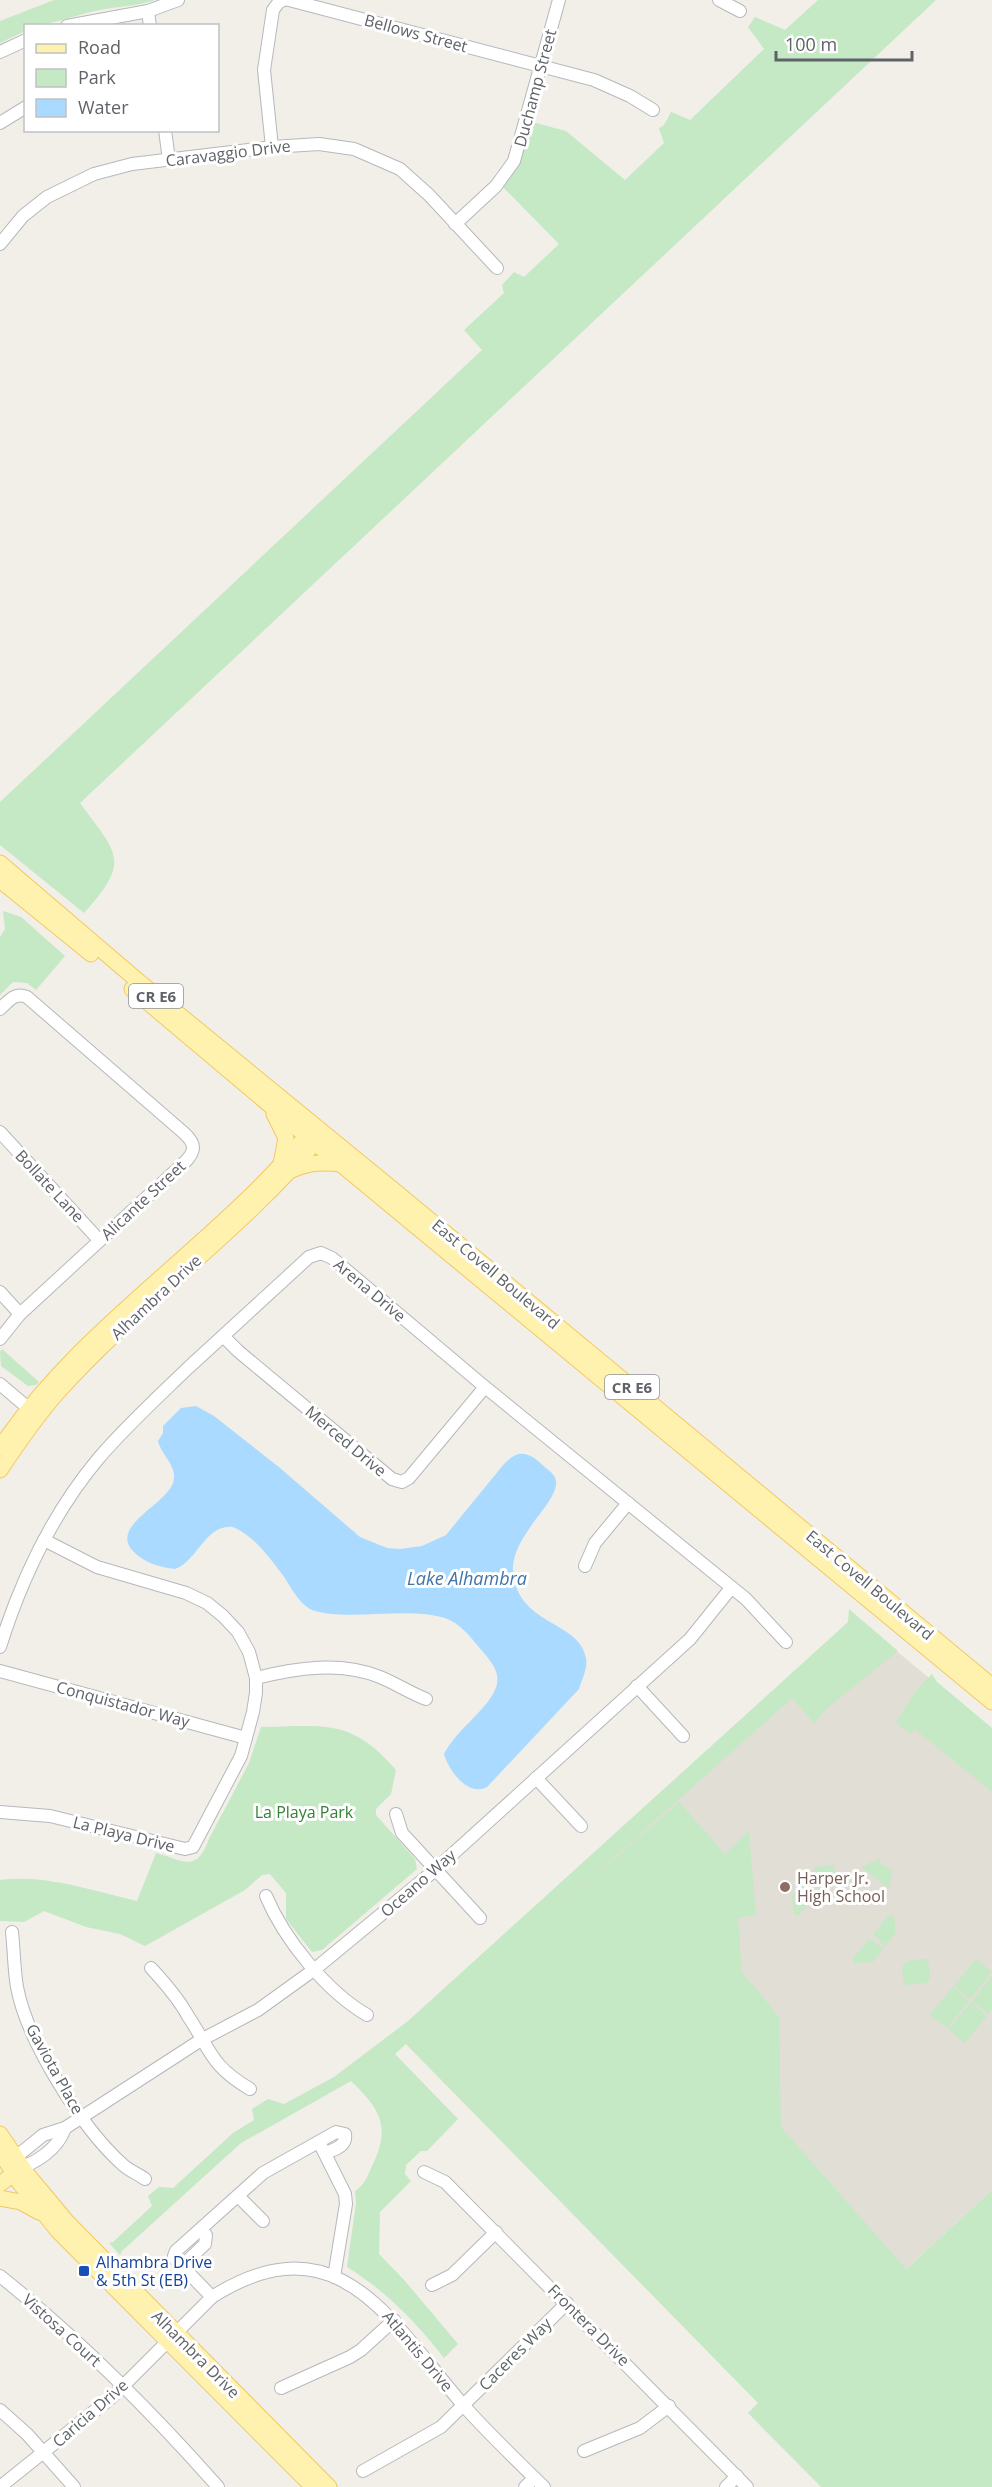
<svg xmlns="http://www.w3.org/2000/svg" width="992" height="2487" viewBox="0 0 992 2487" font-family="'Open Sans',sans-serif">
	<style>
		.education { fill: #e1ded6 }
		.green { fill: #c5e8c5 }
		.water { fill: #aadaff }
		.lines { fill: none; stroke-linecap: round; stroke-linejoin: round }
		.minor-casing { stroke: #b5b8bc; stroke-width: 14 }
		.major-casing { stroke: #f2c960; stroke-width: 17 }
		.minor { stroke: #fff; stroke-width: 12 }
		.major { stroke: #fff2af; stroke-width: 15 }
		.education-dot { fill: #8d6e63; stroke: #fff; stroke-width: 2 }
		.transit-dot { fill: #1a4fb4; stroke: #fff; stroke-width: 2 }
		.labels { text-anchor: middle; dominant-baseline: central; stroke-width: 6; stroke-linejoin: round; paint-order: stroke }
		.shield { fill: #fff; stroke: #8f9295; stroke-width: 1.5 }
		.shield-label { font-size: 15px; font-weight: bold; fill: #5f6368 }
		.street-label { font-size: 16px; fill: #5f6368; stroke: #fff }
		.park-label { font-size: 16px; fill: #348238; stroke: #fff }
		.education-label { font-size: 16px; fill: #785e54; stroke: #fff; text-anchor: start }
		.transit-label { font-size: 16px; fill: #164399; stroke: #fff; text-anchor: start }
		.water-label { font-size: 18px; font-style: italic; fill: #4174aa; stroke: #fff }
	</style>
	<rect width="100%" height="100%" fill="#f1efe8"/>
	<!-- education -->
	<polygon class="education" points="865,1625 992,1730 992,2190 759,2403 406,2044"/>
	<!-- green -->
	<g class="green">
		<path d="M54,0h101c-20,7 -40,6 -60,11 -23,5 -46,15 -69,15l-1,5 -25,12v-22z"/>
		<path d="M818,0h118l-856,803c37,51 52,57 4,110l-84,-68v-43l482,-452 -18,-20 40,-37 -2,-8 12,-13 10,5 35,-33 -56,-57 15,-23 14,-42 34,9 59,49 39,-37 -5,-15 5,-3 7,-13 19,8 74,-71 -16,-22 7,-10 30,13z"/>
		<polygon points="3,911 21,917 65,956 36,990 27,983 13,982 0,995 0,937 5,929"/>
		<polygon points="2,1349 39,1382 36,1385 28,1386 1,1366 0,1352"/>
		<path d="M849,1609l49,42 -68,55 -16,17 -22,-25 -253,227 140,-123 46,52 24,-23 7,84 -18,3 4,54 37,45 2,110 125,142 86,-79v297h-171l-73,-74 10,-10 -352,-359 -11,10 63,65 -31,32h-6l-15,14 -1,9 6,7 -31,31 -1,42 26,27 53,63 -14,14c-28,-36 -58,-67 -97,-91l9,-64 -1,-12c10,-6 13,-16 18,-27 18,-38 7,-55 -22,-83l-110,62 -119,108 -2,4 -11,-12 4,-1 39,-36 -4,-10 11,-9 14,1 60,-55 21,-13 -2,-11 16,-10 16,5 50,-27 74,-56 440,-399z"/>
		<polygon points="932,1674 937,1682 992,1728 992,1792 915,1729 910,1734 896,1722 915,1692"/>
		<path d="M261,1727c63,-1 91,-9 135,43l-5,24 -15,15v6l39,44 2,10 -95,81 -10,2 -26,-33v-26l-16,-19 -8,1 -17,15 -100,56 -25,-12 -34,-7 -42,-16 -20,11 -24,-1v-41c45,-6 94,11 137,21l19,-48c27,7 40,21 53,-14l40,-76z"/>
		<polygon points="879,1859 881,1864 892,1870 889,1888 861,1867"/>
		<polygon points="834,1865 835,1872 820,1890 806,1880 816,1867"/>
		<polygon points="803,1883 815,1893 815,1895 798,1916 794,1914 792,1895"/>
		<polygon points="894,1915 896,1933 885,1946 873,1934 888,1916"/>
		<polygon points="869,1939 883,1948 873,1962 854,1963 854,1957"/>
		<polygon points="928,1959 930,1978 927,1983 904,1985 902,1967 907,1961"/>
		<polygon points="976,1959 992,1972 970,1999 954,1986"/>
		<polygon points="992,1976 992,2009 988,2014 972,2001"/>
		<polygon points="953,1987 969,2001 947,2028 930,2015"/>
		<polygon points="971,2002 987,2016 965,2043 949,2029"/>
	</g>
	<!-- water -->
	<path class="water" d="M196,1406l18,10 66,52 80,69 27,11 13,1 22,-3 24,-11 58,-71c7,-6 13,-13 24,-9 7,2 12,8 18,13 5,4 10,8 10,14 2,21 -45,54 -43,89 4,55 66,49 73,87 2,10 -4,21 -7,31l-92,98c-19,10 -38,-16 -43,-33 13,-25 41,-42 51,-64 7,-15 -2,-26 -11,-37 -9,-10 -17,-22 -29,-30 -31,-20 -102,-1 -140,-12 -16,-5 -24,-25 -33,-37 -13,-17 -29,-39 -49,-47 -28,-3 -35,34 -58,42 -16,-2 -31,-6 -42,-18 -25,-27 40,-48 41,-73 1,-14 -13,-24 -16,-37l5,-8v-7l18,-18z"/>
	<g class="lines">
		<!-- minor casing -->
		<g class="minor-casing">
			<g id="minor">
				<polyline points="289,0 594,80 630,96 653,110"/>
				<polyline points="719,0 740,11"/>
				<polyline points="148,11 150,26"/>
				<polyline points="67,26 148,11 178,0"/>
				<polyline points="0,52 26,40"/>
				<polyline points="0,123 26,107"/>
				<polyline points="165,130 169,160"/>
				<polyline points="272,147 264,70 273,10 279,2 284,0"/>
				<polyline points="455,224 496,186 514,161 559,0"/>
				<polyline points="0,244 23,216 47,197 94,174 132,164 272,147 319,144 354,149 400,169 429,195 497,268"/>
				<path d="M0,1009c9,-8 14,-17 27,-12l157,136c12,11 12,18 0,30l-164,151 -20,25"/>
				<polyline points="0,1132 99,1240"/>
				<polyline points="0,1292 20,1314"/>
				<polyline points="223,1336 238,1351 392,1479 402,1482 409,1478 485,1387"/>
				<polyline points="0,1384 34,1413"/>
				<polyline points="585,1566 595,1543 628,1503"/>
				<path d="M0,1647c21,-67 53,-134 98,-188 28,-33 59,-61 90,-91 40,-37 81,-74 121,-111l12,-4 11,5 153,129 261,212 40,43"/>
				<polyline points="0,1671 246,1738"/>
				<path d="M256,1678c40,-10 84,-17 124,-1 15,6 30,16 46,22"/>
				<polyline points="637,1686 683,1736"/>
				<polyline points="536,1778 581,1826"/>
				<polyline points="0,1812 50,1816 185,1849 193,1847 241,1756 253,1712 256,1693 256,1678 249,1652 238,1632 223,1616 207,1603 186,1593 97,1567 44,1540"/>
				<polyline points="396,1814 402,1833 480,1918"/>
				<path d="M266,1896c18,43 60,95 101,119"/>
				<path d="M12,1932c2,18 2,38 5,55 10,54 65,141 105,177 6,6 16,10 23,15"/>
				<path d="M151,1968c14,15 27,30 37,48 23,35 23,50 62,73"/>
				<polyline points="321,2146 345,2194 346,2204 334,2277"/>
				<polyline points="16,2157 43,2135 65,2128 201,2040 258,2010 315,1969 435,1870 690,1639 731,1588"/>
				<path d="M23,2167c19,-8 35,-19 42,-39"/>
				<polyline points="424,2172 445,2182 747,2487"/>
				<polyline points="238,2196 263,2221"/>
				<polyline points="182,2266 205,2244 206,2235 201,2229"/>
				<path d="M0,2276c79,63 151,135 218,211"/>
				<polyline points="432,2285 452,2275 496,2232"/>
				<path d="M212,2297l-35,-36 -3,-5 2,-5 87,-78 73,-41 9,2c2,12 -10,15 -19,19"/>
				<polyline points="281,2388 350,2357 361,2350 394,2320"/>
				<polyline points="0,2410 27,2434 74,2487"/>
				<polyline points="584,2451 640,2428 669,2406"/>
				<polyline points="363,2471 441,2427 567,2303"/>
				<path d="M0,2487l112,-90 100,-100c126,-80 180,26 252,109 25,28 53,55 80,81"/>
				<polyline points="525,2487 534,2478"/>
				<polyline points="726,2487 737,2476"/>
			</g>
		</g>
		<!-- major casing -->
		<g class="major-casing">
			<g id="major">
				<polyline points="0,863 138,981 396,1192 992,1686"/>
				<polyline points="0,880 91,954"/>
				<polyline points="132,989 297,1128 992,1702"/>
				<polyline points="274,1114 286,1138 281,1164"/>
				<path d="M292,1170c18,-8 31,-8 50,-6"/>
				<path d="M0,1448c82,-123 214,-200 307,-313"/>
				<path d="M0,1470c18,-27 36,-53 57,-77 82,-92 186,-163 264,-258"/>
				<polyline points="0,2134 27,2174 67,2222 329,2487"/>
				<polyline points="0,2151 18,2181 58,2231 313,2487"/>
				<polyline points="0,2184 20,2169"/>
				<polyline points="0,2198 21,2202 39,2212"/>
			</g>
		</g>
		<!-- minor -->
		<use href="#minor" class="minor"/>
		<!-- major -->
		<use href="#major" class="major"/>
	</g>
	<!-- markers -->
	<circle class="education-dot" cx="785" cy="1887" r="6"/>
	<rect class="transit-dot" x="78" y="2265" width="12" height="12" rx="3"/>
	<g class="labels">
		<!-- shield labels -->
		<g class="shield">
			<rect x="129" y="984" width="54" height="24" rx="4.5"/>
			<rect x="605" y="1375" width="54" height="24" rx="4.5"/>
		</g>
		<g class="shield-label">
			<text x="156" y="996">CR E6</text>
			<text x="632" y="1387">CR E6</text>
		</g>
		<!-- street labels -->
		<g class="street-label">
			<text transform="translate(416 33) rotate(15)">Bellows Street</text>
			<text transform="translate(535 88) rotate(-75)">Duchamp Street</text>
			<text transform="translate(228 153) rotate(-7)">Caravaggio Drive</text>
			<text transform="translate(50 1186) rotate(47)">Bollate Lane</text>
			<text transform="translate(143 1200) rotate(-43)">Alicante Street</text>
			<text transform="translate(496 1274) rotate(40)">East Covell Boulevard</text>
			<text transform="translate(370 1290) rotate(40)">Arena Drive</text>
			<text transform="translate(156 1297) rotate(-43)">Alhambra Drive</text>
			<text transform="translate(346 1441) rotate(40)">Merced Drive</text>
			<text transform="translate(870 1585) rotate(40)">East Covell Boulevard</text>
			<text transform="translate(123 1704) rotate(15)">Conquistador Way</text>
			<text transform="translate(124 1834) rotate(14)">La Playa Drive</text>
			<text transform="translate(418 1883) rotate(-41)">Oceano Way</text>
			<text transform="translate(55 2069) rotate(61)">Gaviota Place</text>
			<text transform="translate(589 2325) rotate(45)">Frontera Drive</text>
			<text transform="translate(62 2330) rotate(42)">Vistosa Court</text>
			<text transform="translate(418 2351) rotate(50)">Atlantis Drive</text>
			<text transform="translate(196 2354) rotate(45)">Alhambra Drive</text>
			<text transform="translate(515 2354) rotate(-45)">Caceres Way</text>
			<text transform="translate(90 2413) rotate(-41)">Caricia Drive</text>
		</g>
		<!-- park labels -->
		<g class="park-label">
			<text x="304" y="1812">La Playa Park</text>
		</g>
		<!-- education labels -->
		<g class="education-label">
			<text x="797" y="1878">Harper Jr.<tspan x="797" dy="18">High School</tspan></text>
		</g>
		<!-- transit labels -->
		<g class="transit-label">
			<text x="96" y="2262">Alhambra Drive<tspan x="96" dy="18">&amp; 5th St (EB)</tspan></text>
		</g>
		<!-- water labels -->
		<g class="water-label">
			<text x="467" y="1578">Lake Alhambra</text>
		</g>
	</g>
	<!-- legend -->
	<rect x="24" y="24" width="195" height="108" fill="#ffffff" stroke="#bfc1c3" stroke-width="1.5"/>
	<rect x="36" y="44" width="30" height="9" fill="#fff2af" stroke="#bfc1c3" stroke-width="1.5"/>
	<text x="78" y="54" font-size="18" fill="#5f6368">Road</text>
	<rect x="36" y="69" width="30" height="18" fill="#c5e8c5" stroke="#bfc1c3" stroke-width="1.5"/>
	<text x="78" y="84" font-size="18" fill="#5f6368">Park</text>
	<rect x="36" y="99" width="30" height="18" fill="#aadaff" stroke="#bfc1c3" stroke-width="1.5"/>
	<text x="78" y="114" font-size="18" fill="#5f6368">Water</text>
	<!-- scale -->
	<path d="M776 51v9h136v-9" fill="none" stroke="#5f6368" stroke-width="3"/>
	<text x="785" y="51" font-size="18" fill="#5f6368" stroke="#ffffff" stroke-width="4.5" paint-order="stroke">100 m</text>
</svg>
